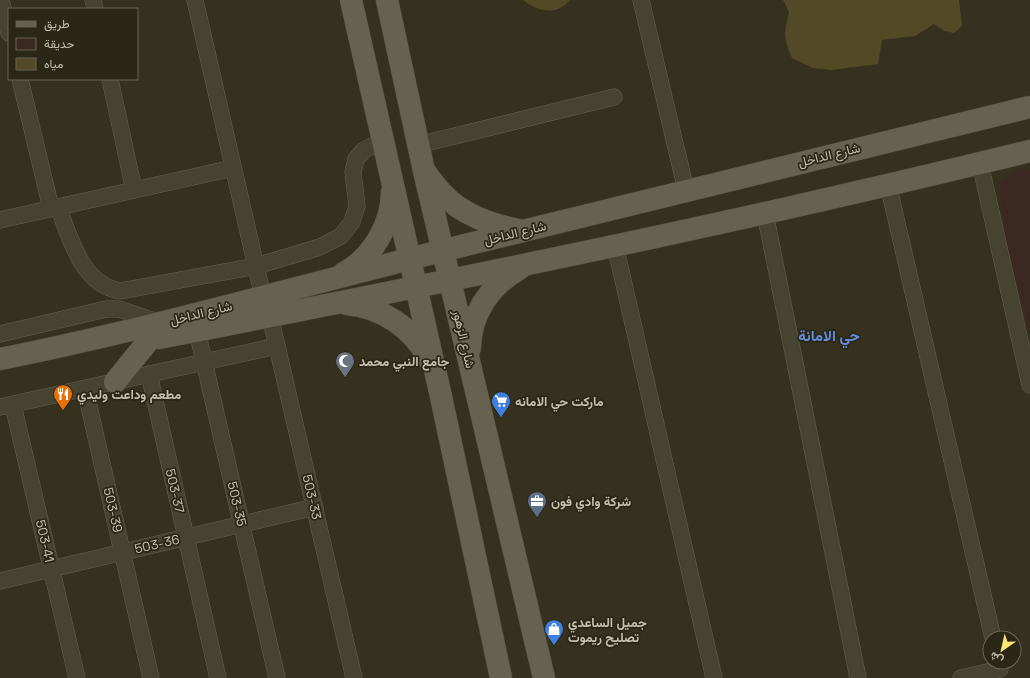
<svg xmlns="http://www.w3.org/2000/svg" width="1030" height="678" viewBox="0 0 1030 678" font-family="'Space Grotesk',Vazirmatn,sans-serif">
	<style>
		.green { fill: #3a2821 }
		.water { fill: #524926 }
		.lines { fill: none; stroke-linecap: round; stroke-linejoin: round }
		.street-casing { stroke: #65614f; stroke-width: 17 }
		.primary-casing { stroke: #504c3b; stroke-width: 23 }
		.street { stroke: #474331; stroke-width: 16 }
		.primary { stroke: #67624f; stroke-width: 22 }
		.labels { text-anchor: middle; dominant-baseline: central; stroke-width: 3.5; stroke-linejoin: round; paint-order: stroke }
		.street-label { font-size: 13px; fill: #c5c0ab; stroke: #2b2717 }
		.poi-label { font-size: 13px; font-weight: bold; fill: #c5c0ab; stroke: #2b2717; text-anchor: start }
		.quarter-label { font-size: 15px; font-weight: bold; fill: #628edd; stroke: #2b2717 }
	</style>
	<rect width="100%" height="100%" fill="#36311e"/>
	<!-- green -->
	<polygon class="green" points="1017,170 1030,170 1030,335 1005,237 999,183"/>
	<!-- water -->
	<g class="water">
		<path d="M523,0h47c-14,16 -31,12 -47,0z"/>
		<path d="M783,0h176l3,26 -8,7 -10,-2 -10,-7 -19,12 -33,4 -4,24 -47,6 -18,-2 -21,-10c-9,-21 -8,-24 -3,-46z"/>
	</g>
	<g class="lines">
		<!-- street casing -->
		<g class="street-casing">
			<g id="street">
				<polyline points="1,0 9,33"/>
				<polyline points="93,0 95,9"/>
				<polyline points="195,0 263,297"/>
				<polyline points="641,0 686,190"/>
				<polyline points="20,79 51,208"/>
				<polyline points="110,79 134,190"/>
				<polyline points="418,145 614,97"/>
				<polyline points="980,163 1030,385"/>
				<polyline points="888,184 993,638"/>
				<path d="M58,207c13,32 23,77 62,84l136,-25 64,-19 21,-11 11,-14 5,-16 -4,-34 3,-13 8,-9 20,-10"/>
				<polyline points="765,213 858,678"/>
				<polyline points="0,220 233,168"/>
				<polyline points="615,245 714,678"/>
				<polyline points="270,316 354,678"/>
				<polyline points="197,331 277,678"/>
				<polyline points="0,334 106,309 119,309 161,323"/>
				<polyline points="149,374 218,678"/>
				<polyline points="85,389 151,678"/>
				<polyline points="13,405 77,678"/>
				<polyline points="0,407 277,346"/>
				<polyline points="0,581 315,507"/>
				<polyline points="961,678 1000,669"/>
			</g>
		</g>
		<!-- primary casing -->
		<g class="primary-casing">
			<g id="primary">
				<polyline points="351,0 440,392 501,678"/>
				<polyline points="387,0 424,171 544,678"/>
				<path d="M426,173c5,7 10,14 16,20 20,22 48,31 76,37"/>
				<path d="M344,273c28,-15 48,-49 48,-81"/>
				<path d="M347,304c34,3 66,24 81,54"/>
				<path d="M159,338c292,-57 583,-116 871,-187"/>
				<path d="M470,348c0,-33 20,-63 49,-79"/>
				<path d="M0,359c150,-30 297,-72 445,-109 195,-49 390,-97 585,-143"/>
				<polyline points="115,382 149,340"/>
			</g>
		</g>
		<!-- street -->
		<use href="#street" class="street"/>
		<!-- primary -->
		<use href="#primary" class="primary"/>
	</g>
	<!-- icons -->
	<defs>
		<g id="mosque-pin" transform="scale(1)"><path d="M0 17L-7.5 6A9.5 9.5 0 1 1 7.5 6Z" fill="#6b7280" stroke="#2b2717"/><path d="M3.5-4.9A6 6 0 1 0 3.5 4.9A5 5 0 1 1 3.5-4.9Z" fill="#fff"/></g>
		<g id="restaurant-pin" transform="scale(1)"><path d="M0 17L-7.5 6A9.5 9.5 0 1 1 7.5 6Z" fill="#e8710a" stroke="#2b2717"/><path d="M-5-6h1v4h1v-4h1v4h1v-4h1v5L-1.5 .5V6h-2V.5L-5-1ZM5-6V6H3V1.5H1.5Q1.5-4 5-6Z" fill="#fff"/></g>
		<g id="supermarket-pin" transform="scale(1)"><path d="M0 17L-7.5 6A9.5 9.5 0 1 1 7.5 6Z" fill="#3f7fe0" stroke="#2b2717"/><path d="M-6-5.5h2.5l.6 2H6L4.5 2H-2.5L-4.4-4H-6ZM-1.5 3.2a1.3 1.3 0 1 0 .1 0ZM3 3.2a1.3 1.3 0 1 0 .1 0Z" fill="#fff"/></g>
		<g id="office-pin" transform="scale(1)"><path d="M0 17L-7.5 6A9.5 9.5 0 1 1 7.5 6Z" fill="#5c6f8a" stroke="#2b2717"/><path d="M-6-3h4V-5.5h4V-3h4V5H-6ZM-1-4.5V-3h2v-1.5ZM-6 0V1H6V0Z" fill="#fff"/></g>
		<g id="shop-pin" transform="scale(1)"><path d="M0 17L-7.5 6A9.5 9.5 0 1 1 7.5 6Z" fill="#3f7fe0" stroke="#2b2717"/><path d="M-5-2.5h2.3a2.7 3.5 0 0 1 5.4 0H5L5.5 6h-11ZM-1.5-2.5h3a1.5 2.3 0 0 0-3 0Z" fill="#fff"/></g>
	</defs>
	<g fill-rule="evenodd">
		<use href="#mosque-pin" x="345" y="361"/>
		<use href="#restaurant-pin" x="63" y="394"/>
		<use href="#supermarket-pin" x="501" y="401"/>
		<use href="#office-pin" x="537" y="501"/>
		<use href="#shop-pin" x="554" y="629"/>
	</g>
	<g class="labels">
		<!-- street labels -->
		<g class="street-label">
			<text transform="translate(829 155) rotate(-14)">شارع الداخل</text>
			<text transform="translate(515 233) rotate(-14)">شارع الداخل</text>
			<text transform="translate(201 313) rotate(-14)">شارع الداخل</text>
			<text transform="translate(464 339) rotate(77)">شارع الزهور</text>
			<text transform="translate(175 491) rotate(77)">503-37</text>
			<text transform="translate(312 497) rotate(77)">503-33</text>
			<text transform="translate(237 504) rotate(77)">503-35</text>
			<text transform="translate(113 510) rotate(77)">503-39</text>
			<text transform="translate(45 541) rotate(77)">503-41</text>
			<text transform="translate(157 544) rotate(-13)">503-36</text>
		</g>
		<!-- poi labels -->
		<g class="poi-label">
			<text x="359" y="361">جامع النبي محمد</text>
			<text x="77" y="394">مطعم وداعت وليدي</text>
			<text x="515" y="401">ماركت حي الامانه</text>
			<text x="551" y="501">شركة وادي فون</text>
			<text x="568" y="622">جميل الساعدي<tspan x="568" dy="15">تصليح ريموت</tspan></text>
		</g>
		<!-- quarter labels -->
		<g class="quarter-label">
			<text x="829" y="335">حي الامانة</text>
		</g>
	</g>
	<!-- legend -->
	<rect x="8" y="8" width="130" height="72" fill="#2b2717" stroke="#696452"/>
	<rect x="16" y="21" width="20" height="6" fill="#67624f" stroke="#696452"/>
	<text x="44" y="28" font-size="12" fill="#c5c0ab">طريق</text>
	<rect x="16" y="38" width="20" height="12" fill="#3a2821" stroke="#696452"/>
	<text x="44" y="48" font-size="12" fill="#c5c0ab">حديقة</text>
	<rect x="16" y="58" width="20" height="12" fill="#524926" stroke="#696452"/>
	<text x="44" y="68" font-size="12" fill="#c5c0ab">مياه</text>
	<!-- north arrow -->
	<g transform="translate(1002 650) rotate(214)"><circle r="19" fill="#2b2717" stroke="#696452"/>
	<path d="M0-3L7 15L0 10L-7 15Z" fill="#fee676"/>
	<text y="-6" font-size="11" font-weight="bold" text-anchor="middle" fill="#c5c0ab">ش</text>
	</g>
</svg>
